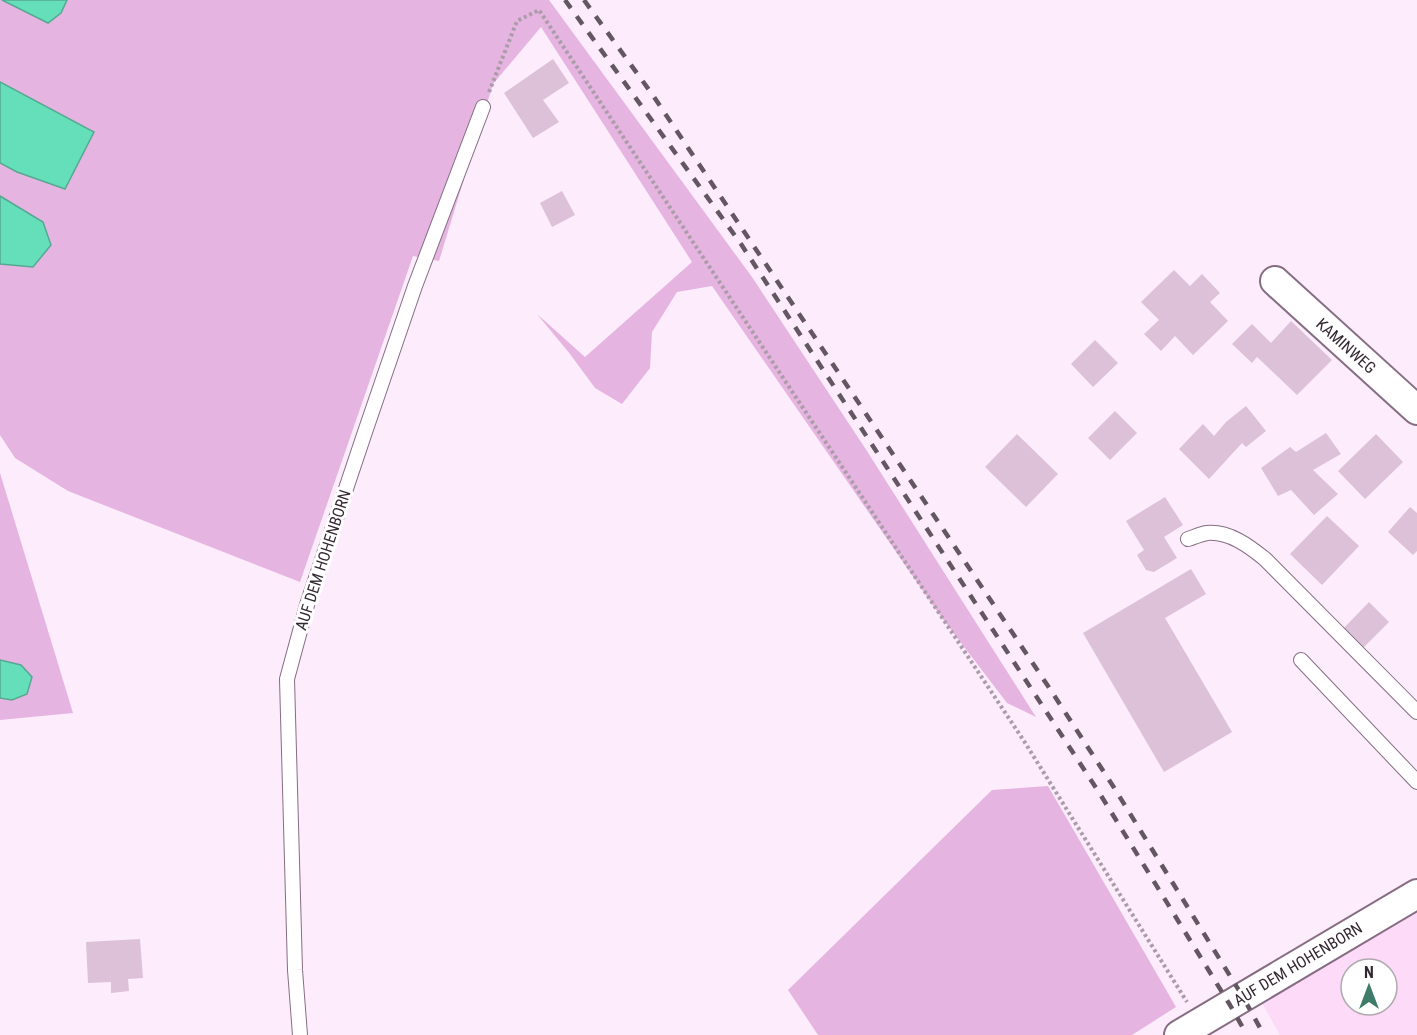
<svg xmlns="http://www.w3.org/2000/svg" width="1417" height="1035" viewBox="0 0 1417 1035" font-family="'Roboto Condensed',sans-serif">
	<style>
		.built { fill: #fcdaf8; fill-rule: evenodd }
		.green { fill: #e6b4e1 }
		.water { fill: #65dfba; stroke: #56a891; stroke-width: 1.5 }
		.building { fill: #dcc1d9 }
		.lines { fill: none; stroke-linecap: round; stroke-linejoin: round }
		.service-casing { stroke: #866d83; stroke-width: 16 }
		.minor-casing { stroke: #866d83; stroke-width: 32 }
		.path { stroke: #ab9ca9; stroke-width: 4; stroke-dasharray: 3 3; stroke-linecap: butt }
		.service { stroke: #fff; stroke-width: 14 }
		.minor { stroke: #fff; stroke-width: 28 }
		.rail { stroke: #635761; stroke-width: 4.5; stroke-dasharray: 10 10; stroke-linecap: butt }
		.labels { text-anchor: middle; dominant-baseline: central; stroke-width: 6; stroke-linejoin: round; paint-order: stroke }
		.street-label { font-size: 16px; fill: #332831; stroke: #fff }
	</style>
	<rect width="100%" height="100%" fill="#fdecfb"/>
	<!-- built -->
	<path class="built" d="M1417,906v129h-137l-19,-34zM1351,969h36v36h-36z"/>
	<!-- green -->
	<g class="green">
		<polygon points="0,0 549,0 752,277 865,448 1036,717 1007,703 939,614 712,286 677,292 652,332 650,368 622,404 595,388 570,354 537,314 585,357 692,262 541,27 493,84 439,261 413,256 300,582 68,491 15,458 0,435"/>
		<polygon points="0,473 73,713 0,720"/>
		<polygon points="1048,786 1176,1007 1132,1035 818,1035 788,990 992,790"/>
	</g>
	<!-- water -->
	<g class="water">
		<polygon points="2,0 67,0 61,13 48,23"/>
		<polygon points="0,82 94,132 65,189 17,172 0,163"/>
		<polygon points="0,196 43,222 51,245 33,267 0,264"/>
		<polygon points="0,660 21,665 32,677 27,694 12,700 0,698"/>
	</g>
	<!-- building -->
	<g class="building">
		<polygon points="553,59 569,83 543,100 559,122 533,138 504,93"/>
		<polygon points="562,191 575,215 552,227 540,203"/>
		<polygon points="1174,270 1190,286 1202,274 1220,293 1210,302 1228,321 1193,355 1175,336 1161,351 1144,334 1159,320 1141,302"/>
		<polygon points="1291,321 1332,360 1297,395 1257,357 1252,363 1232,344 1252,324 1271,343"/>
		<polygon points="1095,340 1118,363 1093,387 1071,364"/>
		<polygon points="1246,406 1266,431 1246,447 1242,443 1209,479 1179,449 1203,424 1214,436 1226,422"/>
		<polygon points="1115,411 1137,433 1110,460 1088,438"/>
		<polygon points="1326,433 1341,454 1313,470 1338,494 1314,515 1291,490 1278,496 1261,468 1290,447 1296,452"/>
		<polygon points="1017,434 1058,474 1026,507 985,467"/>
		<polygon points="1376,434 1403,462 1365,499 1338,471"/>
		<polygon points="1165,497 1183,525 1164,537 1177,558 1154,572 1146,570 1137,555 1144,550 1126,521"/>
		<polygon points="1410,507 1417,513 1417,551 1413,555 1388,532"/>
		<polygon points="1327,516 1359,546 1322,585 1290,554"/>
		<polygon points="1191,569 1206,594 1165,618 1232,732 1164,772 1083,633"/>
		<polygon points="1369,602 1389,622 1363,648 1343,629"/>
		<polygon points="140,939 143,978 128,979 129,991 111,993 111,982 88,983 86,942"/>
	</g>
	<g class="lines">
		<!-- service casing -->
		<g class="service-casing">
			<g id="service">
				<path d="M1188,539c6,-2 13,-5 19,-6 22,-2 42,13 58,26l152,153"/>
				<polyline points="1301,660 1417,782"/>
				<polyline points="300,1035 295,970 287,679 307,605 365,432 415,286 483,107"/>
			</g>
		</g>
		<!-- minor casing -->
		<g class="minor-casing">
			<g id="minor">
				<polyline points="1275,281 1417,410"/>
				<polyline points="1179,1035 1417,894"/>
			</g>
		</g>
		<!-- path -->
		<polyline class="path" points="489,92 517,21 539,10 1024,741 1187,1002"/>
		<!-- service -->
		<use href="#service" class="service"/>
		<!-- minor -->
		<use href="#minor" class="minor"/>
		<!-- rail -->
		<g class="rail">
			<polyline points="565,0 741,244 1100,794 1230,1005 1247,1035"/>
			<polyline points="584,0 652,94 1048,686 1113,786 1243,997 1264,1035"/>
		</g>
	</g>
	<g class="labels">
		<!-- street labels -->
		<g class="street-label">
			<text transform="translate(1346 346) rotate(42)">KAMINWEG</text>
			<text transform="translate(323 560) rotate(-72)">AUF DEM HOHENBORN</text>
			<text transform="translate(1298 964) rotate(-31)">AUF DEM HOHENBORN</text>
		</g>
	</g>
	<!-- north arrow -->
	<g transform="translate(1369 987)"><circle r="28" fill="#ffffff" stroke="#ada9ad" stroke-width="1.5"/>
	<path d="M0-4.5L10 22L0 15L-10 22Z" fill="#3e7c69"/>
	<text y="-9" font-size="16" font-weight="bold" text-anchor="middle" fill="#332831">N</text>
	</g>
</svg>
